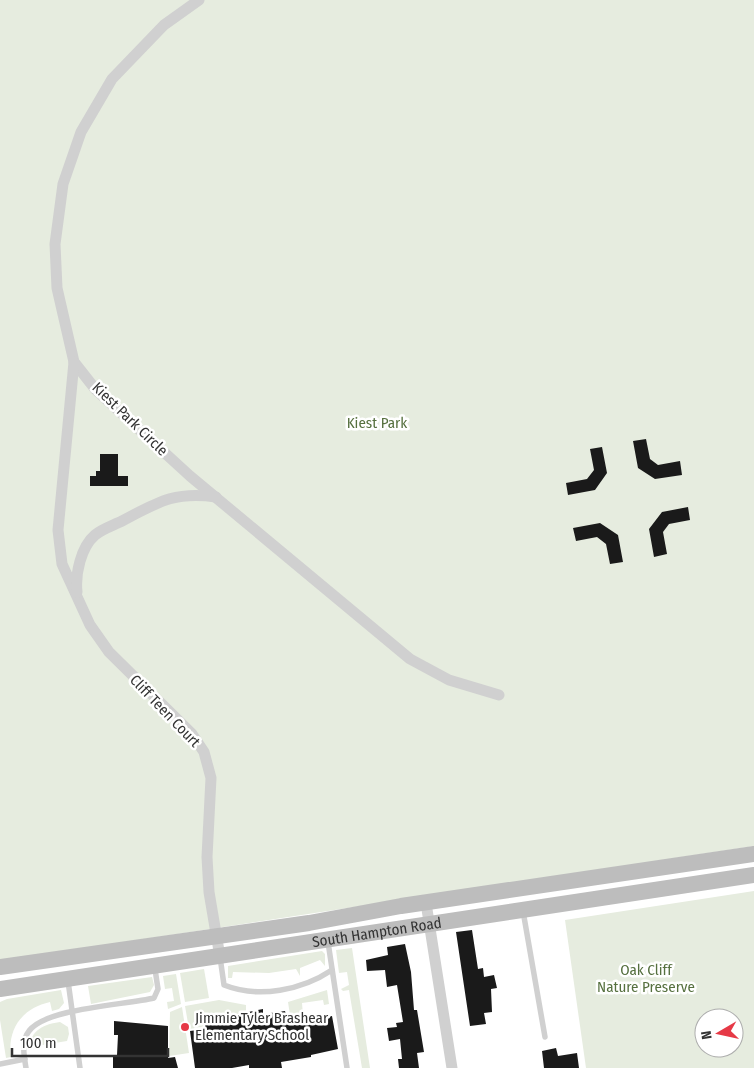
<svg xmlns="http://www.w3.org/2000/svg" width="754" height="1068" viewBox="0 0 754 1068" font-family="'Fira Sans Condensed',sans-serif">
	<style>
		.green { fill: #e6ecdf; fill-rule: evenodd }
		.building { fill: #1a1a1a }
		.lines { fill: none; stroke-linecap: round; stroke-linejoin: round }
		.service { stroke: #d0d0d0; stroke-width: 5.5 }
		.minor { stroke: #d0d0d0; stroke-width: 11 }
		.secondary { stroke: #bdbdbd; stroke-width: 16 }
		.poi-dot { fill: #e63946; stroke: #fff; stroke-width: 2 }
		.labels { text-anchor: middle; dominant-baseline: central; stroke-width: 5; stroke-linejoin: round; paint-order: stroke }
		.street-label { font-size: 15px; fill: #333; stroke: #fff }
		.park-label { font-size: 15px; fill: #56703f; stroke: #fff }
		.poi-label { font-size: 15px; fill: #333; stroke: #fff; text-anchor: start }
	</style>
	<rect width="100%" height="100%" fill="#fff"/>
	<!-- green -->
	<g class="green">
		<polygon points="0,0 754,0 754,846 0,961"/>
		<path d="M754,891v177h-168l-21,-148zM704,1018h30v30h-30z"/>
		<polygon points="352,948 370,1068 362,1068 349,990 343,991 341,989 349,985 347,972 339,973 336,950"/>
		<polygon points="322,951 325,954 325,966 320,960 300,968 300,976 296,969 269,973 233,972 232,978 228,978 228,966"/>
		<polygon points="204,969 209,998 185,1002 180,973"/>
		<polygon points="176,974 181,1004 168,1009 167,1002 174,1001 172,988 165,989 163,976"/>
		<polygon points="152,977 154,985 150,992 91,1004 88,986"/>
		<path d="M61,990l3,13 -5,6 -7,2 -2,-9c-27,6 -43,26 -39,55l-5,1 -6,-38v-18l7,-3z"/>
		<polygon points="327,990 329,1004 324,1005 323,1000 302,1003 303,1015 290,1015 288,1002"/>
		<polygon points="219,1000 246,1005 246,1014 204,1013 203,1027 189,1029 185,1006"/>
		<polygon points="182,1007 189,1053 169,1056 170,1012"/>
		<path d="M60,1022l8,5 1,7 -2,7 -37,6c0,-17 15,-23 30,-25z"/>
	</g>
	<!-- building -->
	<g class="building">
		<polygon points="646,439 650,459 658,465 680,461 682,475 655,479 638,468 633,441"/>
		<polygon points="602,447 607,473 595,490 568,495 566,483 587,479 594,470 590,449"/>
		<polygon points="100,454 118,454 118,476 128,476 128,486 90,486 90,476 96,476 96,471 100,471"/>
		<polygon points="688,507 690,520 669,524 663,532 667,554 654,557 649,529 662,512"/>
		<polygon points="600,523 618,535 623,562 610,564 606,544 597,537 576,541 573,528"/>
		<polygon points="472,930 478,969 483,968 484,977 494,975 497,988 491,989 492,1012 484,1013 486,1024 470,1026 456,932"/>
		<polygon points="405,944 411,972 414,1010 417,1010 424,1052 417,1053 419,1068 399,1068 398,1059 402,1059 400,1039 389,1041 387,1028 397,1027 396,1023 403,1022 397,985 387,987 385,970 367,971 366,960 388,955 387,947"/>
		<polygon points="263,1009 263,1014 285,1011 286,1015 307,1016 308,1020 332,1016 338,1049 311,1055 311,1057 281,1062 282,1068 249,1068 249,1065 232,1068 195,1068 190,1031 205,1029 205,1015 248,1015 248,1012"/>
		<polygon points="114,1021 168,1026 168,1058 175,1057 178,1068 113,1068 113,1055 117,1055 118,1035 114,1035"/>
		<polygon points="556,1048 558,1056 577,1053 579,1068 544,1068 542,1051"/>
	</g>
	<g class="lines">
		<!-- service -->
		<g class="service">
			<polyline points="523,911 545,1037"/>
			<polyline points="328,942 347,1068"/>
			<path d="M220,957l4,28c35,14 78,5 108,-15"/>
			<polyline points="68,981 80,1068"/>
			<polyline points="0,1064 25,1059"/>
			<path d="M26,1068c-2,-12 -5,-27 3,-37 17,-23 96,-26 125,-33l4,-9 -3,-20"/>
		</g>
		<!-- minor -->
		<g class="minor">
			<polyline points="199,0 164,25 112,79 81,132 63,184 55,244 57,288 74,362 96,390 190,476 410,659 449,680 499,695"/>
			<polyline points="74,362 58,530 62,564 90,625 109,652 192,734 204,752 211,778 207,857 209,892 220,957"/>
			<path d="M77,592c-2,-18 4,-45 18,-57 7,-6 19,-10 27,-14 36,-19 53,-30 94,-24"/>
			<polyline points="426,903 452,1068"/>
		</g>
		<!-- secondary -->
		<g class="secondary">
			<polyline points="0,967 309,923 401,906 754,854"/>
			<path id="s1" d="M0,989c252,-37 503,-76 754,-114"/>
		</g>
	</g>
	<!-- markers -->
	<circle class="poi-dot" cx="185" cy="1027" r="5"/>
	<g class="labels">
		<!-- street labels -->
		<g class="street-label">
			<text transform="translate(130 419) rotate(44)">Kiest Park Circle</text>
			<text transform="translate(165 711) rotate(46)">Cliff Teen Court</text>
			<text stroke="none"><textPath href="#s1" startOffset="381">South Hampton Road</textPath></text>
		</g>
		<!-- park labels -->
		<g class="park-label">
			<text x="377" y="423">Kiest Park</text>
			<text x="646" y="970">Oak Cliff<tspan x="646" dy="17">Nature Preserve</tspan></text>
		</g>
		<!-- poi labels -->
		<g class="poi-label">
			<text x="195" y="1018">Jimmie Tyler Brashear<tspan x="195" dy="17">Elementary School</tspan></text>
		</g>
	</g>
	<!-- north arrow -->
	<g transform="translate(719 1033) rotate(261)"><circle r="24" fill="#ffffff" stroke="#adadad"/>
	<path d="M0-4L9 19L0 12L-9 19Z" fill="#e63946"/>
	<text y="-8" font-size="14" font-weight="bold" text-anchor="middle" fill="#333333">N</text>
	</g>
	<!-- scale -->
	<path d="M12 1048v8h156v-8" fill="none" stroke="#333333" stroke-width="2.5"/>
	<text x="20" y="1048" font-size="15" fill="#333333" stroke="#ffffff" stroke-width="4" paint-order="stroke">100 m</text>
</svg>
